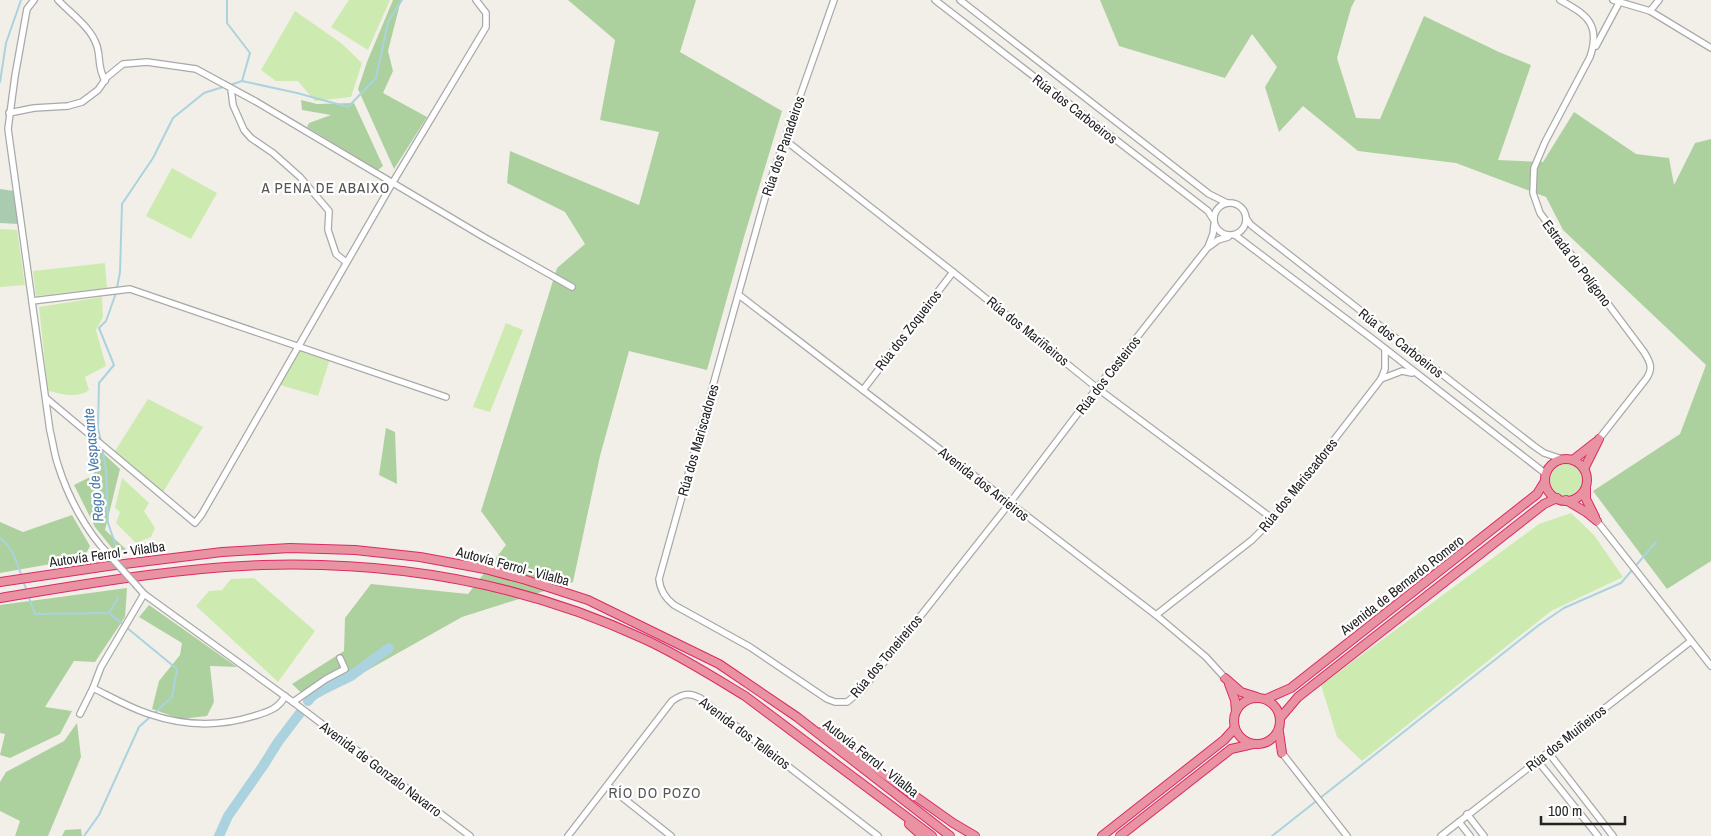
<svg xmlns="http://www.w3.org/2000/svg" width="1711" height="836" viewBox="0 0 1711 836" font-family="'Archivo Narrow',sans-serif">
	<style>
		.grass { fill: #cdebb0 }
		.forest { fill: #add19e }
		.cemetery { fill: #aacbaf }
		.lines { fill: none; stroke-linecap: round; stroke-linejoin: round }
		.stream { stroke: #aad3df; stroke-width: 2 }
		.river { stroke: #aad3df; stroke-width: 10 }
		.minor-casing { stroke: #a9a9a9; stroke-width: 8 }
		.highway-casing { stroke: #dc2a67; stroke-width: 10 }
		.minor { stroke: #fff; stroke-width: 5.5 }
		.highway { stroke: #e892a2; stroke-width: 8 }
		.minor-bridge-casing { stroke: #a9a9a9; stroke-width: 8; stroke-linecap: butt }
		.minor-bridge { stroke: #fff; stroke-width: 5.5 }
		.labels { text-anchor: middle; dominant-baseline: central; stroke-width: 4.5; stroke-linejoin: round; paint-order: stroke }
		.street-label { font-size: 14px; fill: #222; stroke: #fff }
		.neighbourhood-label { font-size: 15px; letter-spacing: 1px; fill: #555; stroke: #fff }
		.water-label { font-size: 15px; font-style: italic; fill: #4a7aab; stroke: #fff }
	</style>
	<rect width="100%" height="100%" fill="#f2efe9"/>
	<!-- grass -->
	<g class="grass">
		<polygon points="349,0 390,0 368,50 331,27"/>
		<polygon points="295,11 341,43 362,63 351,97 315,101 298,81 276,81 261,70"/>
		<polygon points="172,168 217,193 191,239 146,216"/>
		<polygon points="0,229 17,230 25,285 0,287"/>
		<polygon points="105,263 107,288 36,296 33,271"/>
		<path d="M102,297l1,20 -7,13 10,36 -21,11 4,13c-12,9 -27,4 -41,1l-9,-84z"/>
		<polygon points="506,323 523,330 490,412 473,407"/>
		<polygon points="301,349 330,359 318,396 280,385"/>
		<polygon points="148,399 203,427 163,492 115,451"/>
		<circle cx="1566" cy="480" r="16"/>
		<polygon points="122,478 149,503 144,511 155,528 151,537 136,543 116,523 120,512 115,508"/>
		<polygon points="1571,513 1594,535 1623,577 1551,611 1362,761 1337,737 1321,685 1539,524"/>
		<polygon points="254,578 315,631 278,682 196,606 209,591 222,590 231,579"/>
	</g>
	<!-- forest -->
	<g class="forest">
		<polygon points="393,0 401,0 388,51 393,71 383,93 427,117 394,169 358,89 367,62"/>
		<polygon points="568,0 696,0 680,52 782,111 744,237 707,370 629,351 600,456 573,582 462,617 311,702 292,684 344,651 345,618 371,584 468,594 506,545 481,511 557,268 585,244 565,212 507,183 510,151 639,205 659,132 600,120 615,40"/>
		<polygon points="1100,0 1355,0 1351,8 1337,58 1356,118 1380,119 1424,16 1499,52 1531,65 1498,160 1543,162 1574,112 1636,154 1669,158 1674,185 1695,143 1711,139 1711,561 1667,589 1593,491 1680,434 1706,365 1563,230 1546,197 1456,163 1358,151 1303,106 1279,132 1265,87 1277,67 1252,34 1225,78 1119,46"/>
		<polygon points="301,100 317,104 354,103 383,166 378,170 307,127 309,123 331,115 302,110"/>
		<polygon points="386,428 395,432 397,484 379,475"/>
		<polygon points="92,443 120,469 105,530 130,553 119,557 95,527 74,485 94,475"/>
		<polygon points="72,515 90,546 84,558 0,573 0,522 23,532"/>
		<polygon points="127,588 125,617 95,662 74,661 45,707 72,711 60,734 10,758 0,755 5,734 0,733 0,605"/>
		<polygon points="149,605 237,667 210,666 214,702 207,716 181,719 152,709 159,681 180,655 182,643 139,617"/>
		<polygon points="77,723 81,757 48,836 15,836 20,821 0,811 0,782 6,772 64,741"/>
		<polygon points="81,829 82,836 62,836 65,830"/>
	</g>
	<!-- cemetery -->
	<polygon class="cemetery" points="0,189 14,191 18,224 0,223"/>
	<g class="lines">
		<!-- stream -->
		<g class="stream">
			<polyline points="227,0 227,23 250,53 242,81"/>
			<polyline points="0,82 6,43 21,0"/>
			<polyline points="230,85 242,81 297,93 348,107 376,78 388,22 402,0"/>
			<polyline points="117,288 120,272 122,204 153,158 173,118 204,93 226,86"/>
			<polyline points="101,442 98,428 99,383 114,365 99,328 106,321 116,293"/>
			<polyline points="102,447 106,470 108,523 117,549"/>
			<path d="M0,538c12,8 17,25 22,39"/>
			<polyline points="23,581 27,591"/>
			<polyline points="28,595 35,614 107,613"/>
			<polyline points="84,836 99,815 139,727 172,697 177,669 109,613 118,598"/>
			<polyline points="1272,836 1539,625 1564,608 1621,583 1656,542"/>
		</g>
		<!-- river -->
		<g class="river">
			<polyline points="308,701 314,694 351,676 389,648"/>
			<polyline points="219,836 228,816 263,766 278,742 300,713"/>
		</g>
		<!-- minor casing -->
		<g class="minor-casing">
			<g id="minor">
				<path d="M34,0l-7,9 -12,67 -7,53 42,302c3,11 4,23 8,34 10,32 28,66 51,90"/>
				<path d="M58,0c13,14 33,27 39,46 4,13 0,20 8,35"/>
				<path d="M834,0l-65,184 -110,395c1,11 6,19 15,26l76,42 77,52 8,3h12l15,-12 147,-186 88,-116 111,-141 5,-13 1,-9"/>
				<polyline points="935,0 1208,211 1213,219"/>
				<polyline points="960,0 1209,194 1227,203"/>
				<path d="M1560,0c27,15 41,24 30,57l-45,85 -11,26 -1,25 7,20 104,139c7,11 9,17 2,27l-47,60"/>
				<polyline points="1613,0 1650,11 1711,48"/>
				<polyline points="1650,11 1659,0"/>
				<polyline points="1596,46 1620,1"/>
				<polyline points="231,89 233,105 244,130 251,138 273,153 300,177 329,211 328,230 336,254 346,262"/>
				<polyline points="9,113 34,108 68,106 82,102 98,90 107,77 123,64 147,62 196,69 255,101 482,236 572,287"/>
				<polyline points="785,140 953,272 1097,388 1273,519"/>
				<circle cx="1230" cy="219" r="16"/>
				<polyline points="1246,218 1251,225 1534,446 1544,453 1562,459"/>
				<polyline points="1235,235 1374,340 1546,474"/>
				<polyline points="1210,246 1218,240 1228,237"/>
				<polyline points="739,295 1156,615 1206,657 1225,678"/>
				<polyline points="32,301 130,289 446,397"/>
				<polyline points="1381,379 1402,371 1412,373"/>
				<polyline points="863,390 953,272"/>
				<polyline points="46,398 195,523 202,514 393,182 486,27 486,13 476,0"/>
				<polyline points="1597,521 1711,666"/>
				<polyline points="137,586 144,594 293,702 470,836"/>
				<polyline points="1156,615 1252,540 1273,519 1381,379 1385,369 1385,349"/>
				<path d="M93,688c18,9 37,20 56,26 35,12 70,13 105,2 13,-4 25,-7 31,-20"/>
				<polyline points="293,702 326,679 345,669 340,658"/>
				<polyline points="80,714 93,688 101,667 144,594"/>
				<polyline points="1548,752 1613,836"/>
				<polyline points="1282,753 1347,836"/>
				<polyline points="1537,760 1598,836"/>
				<polyline points="608,786 671,836"/>
				<polyline points="1467,814 1484,836"/>
				<polyline points="1459,822 1470,836"/>
				<path d="M568,836l104,-135c10,-7 17,-9 28,-3l178,138"/>
				<polyline points="1441,836 1691,641"/>
			</g>
		</g>
		<!-- highway casing -->
		<g class="highway-casing">
			<g id="highway">
				<circle cx="1566" cy="480" r="21"/>
				<polyline points="1573,460 1596,442"/>
				<polyline points="1584,469 1599,439"/>
				<polyline points="1586,489 1586,499 1595,517"/>
				<polyline points="1566,500 1586,512 1597,521"/>
				<polyline points="0,582 108,566 222,552 290,548 355,550 420,557 485,569 526,580 588,600 719,664 797,717 950,836"/>
				<path d="M0,598c85,-14 176,-30 262,-33 131,-4 262,18 382,74 35,16 68,37 101,57l187,140"/>
				<polyline points="1225,678 1241,692 1257,697"/>
				<polyline points="1229,684 1235,700 1236,711"/>
				<circle cx="1257" cy="721" r="23"/>
				<polyline points="1266,699 1291,688 1537,494 1545,481"/>
				<polyline points="1281,717 1298,697 1544,504 1557,498"/>
				<polyline points="823,731 953,823 975,836"/>
				<polyline points="1279,732 1282,753"/>
				<polyline points="909,824 922,836"/>
				<polyline points="1102,836 1224,740 1235,728"/>
				<polyline points="1120,836 1231,749 1253,744"/>
			</g>
		</g>
		<!-- minor -->
		<use href="#minor" class="minor"/>
		<!-- highway -->
		<use href="#highway" class="highway"/>
		<!-- minor-bridge casing -->
		<g class="minor-bridge-casing">
			<polyline id="minor-bridge" points="109,555 137,586"/>
		</g>
		<!-- minor-bridge -->
		<use href="#minor-bridge" class="minor-bridge"/>
	</g>
	<g class="labels">
		<!-- street labels -->
		<g class="street-label">
			<text transform="translate(1075 109) rotate(38)">Rúa dos Carboeiros</text>
			<text transform="translate(783 146) rotate(-71)">Rúa dos Panadeiros</text>
			<text transform="translate(1577 263) rotate(53)">Estrada do Polígono</text>
			<text transform="translate(908 330) rotate(-52)">Rúa dos Zoqueiros</text>
			<text transform="translate(1028 331) rotate(39)">Rúa dos Mariñeiros</text>
			<text transform="translate(1401 343) rotate(38)">Rúa dos Carboeiros</text>
			<text transform="translate(1108 375) rotate(-52)">Rúa dos Cesteiros</text>
			<text transform="translate(698 440) rotate(-74)">Rúa dos Mariscadores</text>
			<text transform="translate(984 484) rotate(38)">Avenida dos Arrieiros</text>
			<text transform="translate(1298 485) rotate(-51)">Rúa dos Mariscadores</text>
			<text transform="translate(107 554) rotate(-8)">Autovía Ferrol - Vilalba</text>
			<text transform="translate(513 566) rotate(15)">Autovía Ferrol - Vilalba</text>
			<text transform="translate(1402 585) rotate(-38)">Avenida de Bernardo Romero</text>
			<text transform="translate(886 656) rotate(-50)">Rúa dos Toneireiros</text>
			<text transform="translate(745 733) rotate(37)">Avenida dos Telleiros</text>
			<text transform="translate(1566 738) rotate(-38)">Rúa dos Muiñeiros</text>
			<text transform="translate(871 758) rotate(38)">Autovía Ferrol - Vilalba</text>
			<text transform="translate(381 769) rotate(37)">Avenida de Gonzalo Navarro</text>
		</g>
		<!-- neighbourhood labels -->
		<g class="neighbourhood-label">
			<text x="326" y="187">A PENA DE ABAIXO</text>
			<text x="655" y="792">RÍO DO POZO</text>
		</g>
		<!-- water labels -->
		<g class="water-label">
			<text transform="translate(93 465) rotate(-95)">Rego de Vespasante</text>
		</g>
	</g>
	<!-- scale -->
	<path d="M1541 816v8h84v-8" fill="none" stroke="#222222" stroke-width="2.5"/>
	<text x="1548" y="816" font-size="15" fill="#222222" stroke="#ffffff" stroke-width="4" paint-order="stroke">100 m</text>
</svg>
